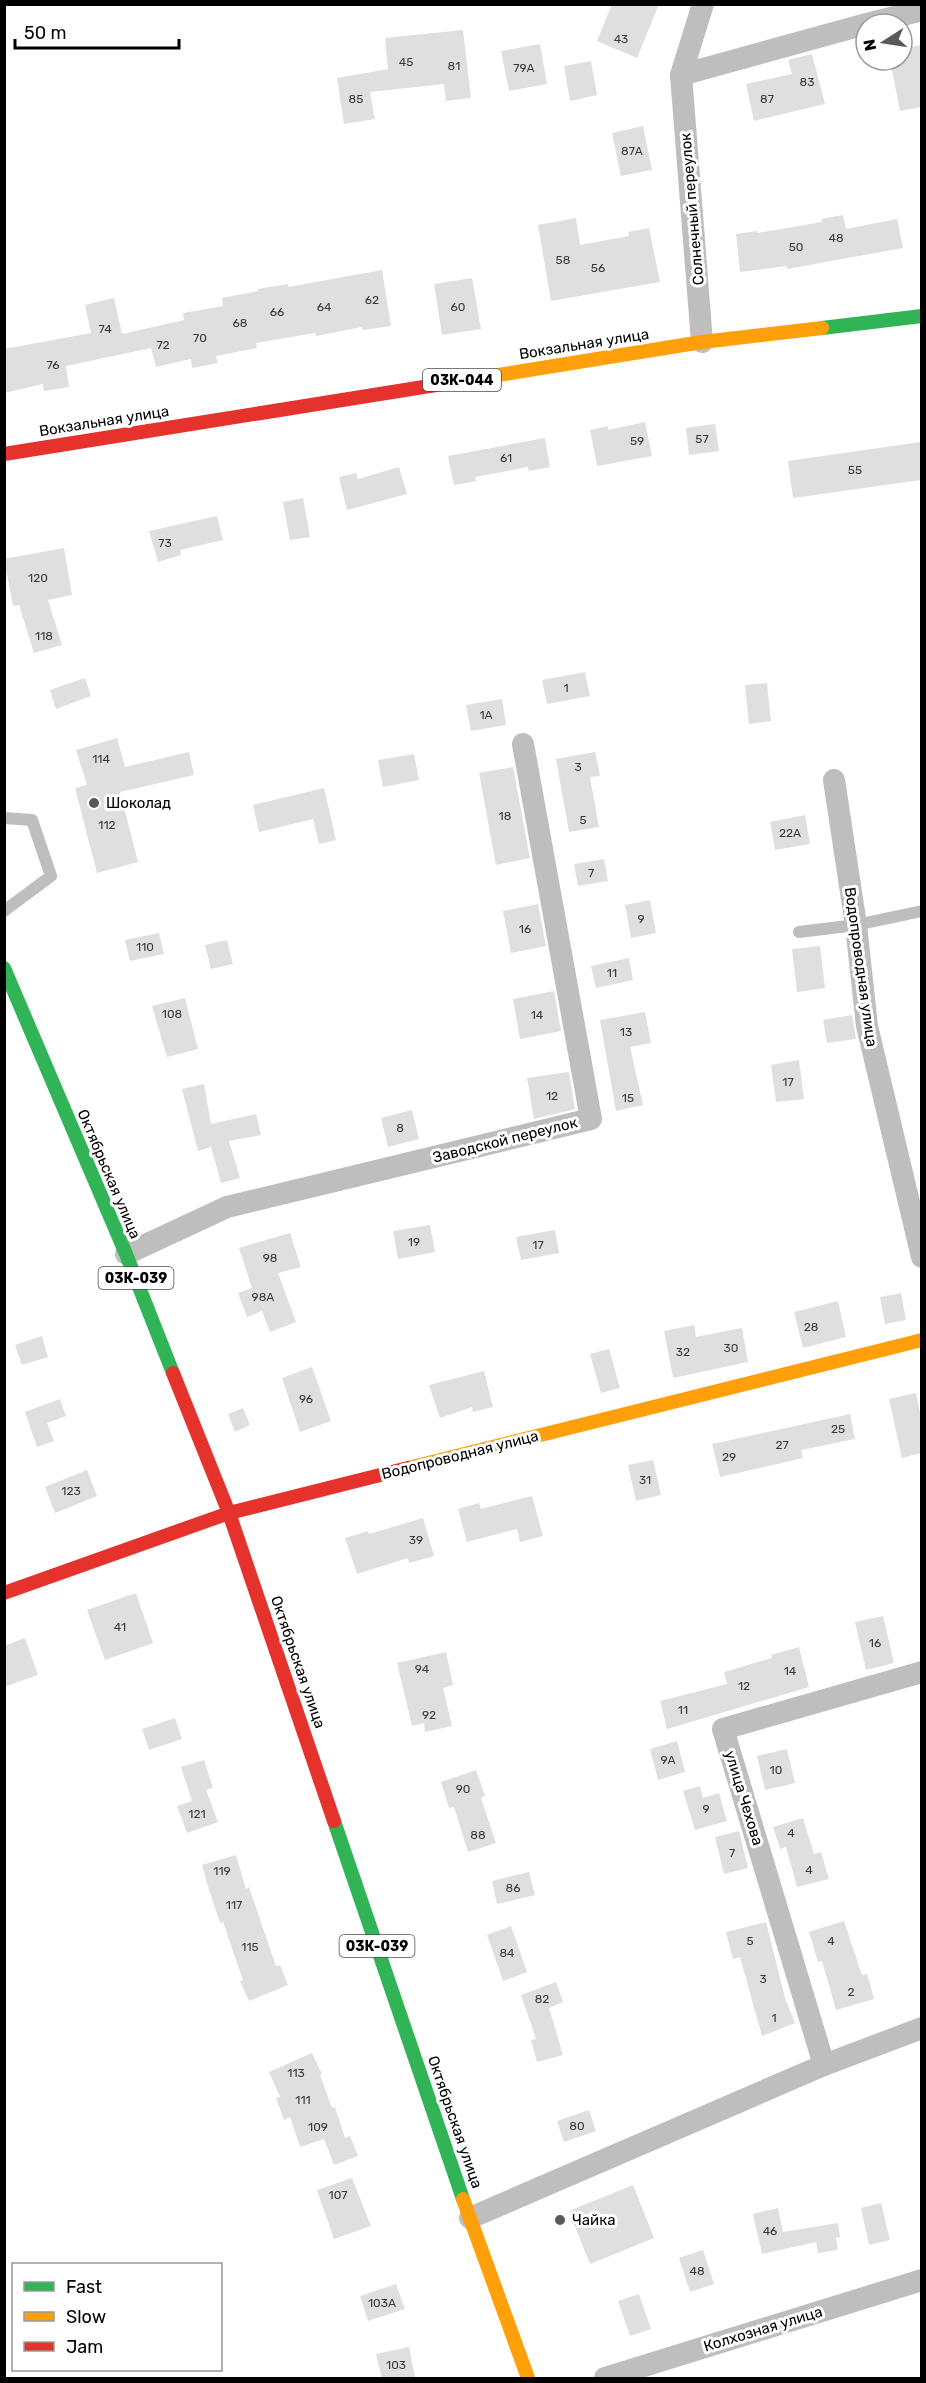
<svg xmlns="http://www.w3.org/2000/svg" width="926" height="2383" viewBox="0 0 926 2383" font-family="Rubik,sans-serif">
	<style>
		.building { fill: #dfdfdf }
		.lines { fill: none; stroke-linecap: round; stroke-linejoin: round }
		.lane { stroke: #bebebe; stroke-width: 12 }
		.street { stroke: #bebebe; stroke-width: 22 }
		.fast { stroke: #30b455; stroke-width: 14 }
		.slow { stroke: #ff9f0a; stroke-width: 14 }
		.jam { stroke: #e5322d; stroke-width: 14 }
		.poi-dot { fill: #595959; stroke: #fff; stroke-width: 2 }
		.labels { text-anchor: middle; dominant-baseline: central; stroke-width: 6; stroke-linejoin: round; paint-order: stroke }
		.number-label { font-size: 12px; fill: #383838 }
		.shield { fill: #fff; stroke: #4c4c4c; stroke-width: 1.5 }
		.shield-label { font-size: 14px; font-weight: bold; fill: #000 }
		.street-label { font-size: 15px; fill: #000; stroke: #fff }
		.poi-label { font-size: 15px; fill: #000; stroke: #fff; text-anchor: start }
	</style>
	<rect width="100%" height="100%" fill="#fff"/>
	<!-- building -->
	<g class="building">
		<polygon points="612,4 659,4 637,58 597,41"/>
		<polygon points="463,30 471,98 446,101 444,84 370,92 375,119 344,124 337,78 388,69 385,38"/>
		<polygon points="540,44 547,84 509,91 501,51"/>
		<polygon points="921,45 921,107 900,111 890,60 902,60 902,49"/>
		<polygon points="812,54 825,104 754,121 746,84 792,74 788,60"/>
		<polygon points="591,61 597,95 570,101 564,66"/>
		<polygon points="643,126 652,170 621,176 612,133"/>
		<polygon points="843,215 846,229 897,219 903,248 787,269 787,266 740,272 736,234 757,231 757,233 822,222 821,219"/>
		<polygon points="576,218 580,245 629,236 628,232 649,228 660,282 551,301 538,225"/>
		<polygon points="382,270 391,326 363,330 362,327 316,336 315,333 256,343 257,348 216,356 218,363 192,368 191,359 156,367 151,348 66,366 69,387 44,391 43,384 4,393 4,349 91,333 85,305 114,298 122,334 184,320 183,313 223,306 222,298 258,291 258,289 288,284 288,287"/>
		<polygon points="472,278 481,329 442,335 434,284"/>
		<polygon points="645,422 652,456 597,466 590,430 608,426 608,430"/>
		<polygon points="715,424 719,451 689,455 686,428"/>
		<polygon points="545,438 550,467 529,471 528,467 475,477 476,481 454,485 448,456"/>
		<polygon points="920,442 921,480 793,498 788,461"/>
		<polygon points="399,467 407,494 347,510 339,477 356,473 358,479"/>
		<polygon points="303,498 310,537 290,540 283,502"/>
		<polygon points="217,516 223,540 180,550 181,555 158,562 149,531"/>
		<polygon points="64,548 72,595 48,600 62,645 34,653 19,605 13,606 4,559"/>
		<polygon points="585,672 590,696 547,704 542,680"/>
		<polygon points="85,678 91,696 56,709 50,690"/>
		<polygon points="767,683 771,721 749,724 745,685"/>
		<polygon points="502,699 506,725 471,731 466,705"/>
		<polygon points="117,738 125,767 189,752 194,775 120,792 138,862 97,873 75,788 87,785 76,750"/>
		<polygon points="595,752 600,776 590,777 599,827 569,832 556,759"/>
		<polygon points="414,754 419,780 383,787 378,760"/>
		<polygon points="513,767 530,858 496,865 479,773"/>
		<polygon points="324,788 336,840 319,844 313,819 259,832 253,805"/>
		<polygon points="805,815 810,844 775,850 770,822"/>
		<polygon points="604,859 608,881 578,886 574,864"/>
		<polygon points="650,900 656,933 631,938 625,905"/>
		<polygon points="538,904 546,946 511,953 503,911"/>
		<polygon points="159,933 164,954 130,961 125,940"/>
		<polygon points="227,940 233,964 211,969 205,945"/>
		<polygon points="820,946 825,988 797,992 792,949"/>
		<polygon points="629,958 633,980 596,988 591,966"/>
		<polygon points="554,991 561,1031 520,1039 513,999"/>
		<polygon points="185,998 198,1049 167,1057 152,1006"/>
		<polygon points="645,1012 651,1043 630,1047 643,1105 616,1111 600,1020"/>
		<polygon points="852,1015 856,1039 827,1043 823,1020"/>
		<polygon points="799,1060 804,1099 776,1102 771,1065"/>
		<polygon points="569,1072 575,1109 534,1119 527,1078"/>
		<polygon points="204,1084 211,1124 256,1114 261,1135 229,1141 240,1178 221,1183 211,1147 198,1151 182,1089"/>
		<polygon points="412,1110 419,1139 388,1147 381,1118"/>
		<polygon points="430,1225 435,1252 398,1259 393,1231"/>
		<polygon points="555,1230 559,1253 521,1260 516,1237"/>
		<polygon points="290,1233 301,1267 278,1273 296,1322 270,1332 262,1311 247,1317 238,1293 252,1288 239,1248"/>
		<polygon points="901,1293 906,1320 885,1324 880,1297"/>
		<polygon points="838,1301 846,1337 803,1348 794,1312"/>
		<polygon points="694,1325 696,1337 742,1328 748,1362 673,1378 664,1331"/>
		<polygon points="42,1336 48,1357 22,1365 15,1345"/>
		<polygon points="609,1349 620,1388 601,1393 590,1354"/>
		<polygon points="312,1367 331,1421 300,1432 282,1378"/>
		<polygon points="484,1371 493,1407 473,1412 472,1407 440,1418 429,1385"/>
		<polygon points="916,1393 921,1418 921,1453 902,1458 889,1399"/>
		<polygon points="60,1399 66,1416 47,1423 54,1441 37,1447 25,1412"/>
		<polygon points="243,1408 250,1425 235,1432 228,1414"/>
		<polygon points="850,1414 855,1439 801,1450 803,1458 720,1477 712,1444"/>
		<polygon points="653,1460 661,1495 636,1501 628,1465"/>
		<polygon points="87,1470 97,1496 55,1513 45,1487"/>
		<polygon points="532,1496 543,1536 520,1542 517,1529 467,1542 458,1509 479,1503 481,1509"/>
		<polygon points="423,1518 434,1556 409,1563 408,1558 357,1574 345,1538 368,1531 369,1534"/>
		<polygon points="136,1593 153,1643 105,1660 87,1610"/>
		<polygon points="883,1616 894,1663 866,1670 855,1622"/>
		<polygon points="25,1638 38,1675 4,1687 4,1646"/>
		<polygon points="799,1647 809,1687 667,1729 660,1701 727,1684 724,1672 772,1658 771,1655"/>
		<polygon points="446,1652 453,1685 443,1688 452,1726 425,1732 424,1723 412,1726 397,1663"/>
		<polygon points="175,1718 182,1739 149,1750 142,1729"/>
		<polygon points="677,1741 685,1772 658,1780 650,1749"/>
		<polygon points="787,1749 795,1783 765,1790 757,1756"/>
		<polygon points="204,1760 213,1788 206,1790 218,1822 187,1833 177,1806 192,1801 181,1767"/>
		<polygon points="476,1770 485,1796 481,1798 496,1843 468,1852 454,1807 449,1808 441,1782"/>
		<polygon points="700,1786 703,1798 719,1793 727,1821 695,1830 683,1791"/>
		<polygon points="803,1818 814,1854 821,1852 829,1879 797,1887 786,1847 780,1849 773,1827"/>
		<polygon points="739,1831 748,1868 724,1874 715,1837"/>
		<polygon points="236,1855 246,1889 249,1887 276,1966 280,1965 288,1985 249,2001 240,1981 243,1980 223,1922 220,1923 210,1893 202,1865"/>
		<polygon points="529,1872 535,1895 497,1904 492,1881"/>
		<polygon points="844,1921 862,1975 867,1974 874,1999 836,2010 822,1961 818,1962 809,1932"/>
		<polygon points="766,1922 785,1998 795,2023 762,2036 740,1957 733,1959 726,1932"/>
		<polygon points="511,1926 527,1972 503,1981 487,1935"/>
		<polygon points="556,1982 563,2002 549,2008 563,2055 537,2062 531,2040 536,2039 521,1995"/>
		<polygon points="312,2053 322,2074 320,2075 332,2108 335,2107 345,2138 350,2136 358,2156 334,2165 324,2139 300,2147 290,2117 284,2120 276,2098 280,2097 269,2072"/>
		<polygon points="589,2110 596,2131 564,2142 557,2121"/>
		<polygon points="352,2178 371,2226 334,2239 317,2190"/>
		<polygon points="633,2185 654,2238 590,2264 569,2211"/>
		<polygon points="881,2203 890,2240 869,2245 861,2208"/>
		<polygon points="778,2208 783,2232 838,2223 840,2237 836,2238 838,2250 818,2253 816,2242 762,2254 753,2214"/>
		<polygon points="703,2250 714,2284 690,2292 679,2258"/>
		<polygon points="396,2284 405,2309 368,2321 360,2296"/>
		<polygon points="639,2294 651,2329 630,2336 618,2301"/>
		<polygon points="409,2347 415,2377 382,2379 376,2354"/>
	</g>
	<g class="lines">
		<!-- lane -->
		<g class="lane">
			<polyline points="4,818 32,820 51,876 4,911"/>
			<polyline points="799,932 856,925 922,911"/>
		</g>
		<!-- street -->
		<g class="street">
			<polyline points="867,24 922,10"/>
			<polyline points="681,75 866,24"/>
			<polyline points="702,342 681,75 703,4"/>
			<polyline points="834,780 856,925 867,1026 922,1257"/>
			<polyline points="126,1254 227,1207 591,1119 523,744"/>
			<polyline points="824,2065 723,1729 922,1672"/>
			<polyline points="470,2218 824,2065 922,2028"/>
			<polyline points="605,2378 922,2280"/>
		</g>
		<!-- fast -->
		<g class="fast">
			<polyline points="822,328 922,316"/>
			<polyline points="4,968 126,1254 173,1373"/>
			<polyline points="334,1821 463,2199"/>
		</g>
		<!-- slow -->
		<g class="slow">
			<polyline points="486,377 702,342 822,328"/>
			<polyline points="408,1468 922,1340"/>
			<polyline points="463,2199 528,2378"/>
		</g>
		<!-- jam -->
		<g class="jam">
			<polyline points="4,454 486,377"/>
			<polyline points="173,1373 229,1513 334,1821"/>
			<polyline points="4,1593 229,1513 408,1468"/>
		</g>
	</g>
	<!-- markers -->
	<g class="poi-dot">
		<circle cx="94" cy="803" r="6"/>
		<circle cx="560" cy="2220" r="6"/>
	</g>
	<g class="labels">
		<!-- number labels -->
		<g class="number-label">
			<text x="621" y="39">43</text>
			<text x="406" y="62">45</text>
			<text x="454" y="66">81</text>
			<text x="524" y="68">79А</text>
			<text x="807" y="82">83</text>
			<text x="356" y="99">85</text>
			<text x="767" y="99">87</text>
			<text x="632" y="151">87А</text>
			<text x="836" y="238">48</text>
			<text x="796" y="247">50</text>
			<text x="563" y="260">58</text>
			<text x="598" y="268">56</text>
			<text x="372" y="300">62</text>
			<text x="324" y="307">64</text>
			<text x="458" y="307">60</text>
			<text x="277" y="312">66</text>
			<text x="240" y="323">68</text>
			<text x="105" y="329">74</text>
			<text x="200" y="338">70</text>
			<text x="163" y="345">72</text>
			<text x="53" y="365">76</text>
			<text x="702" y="439">57</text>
			<text x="637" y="441">59</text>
			<text x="506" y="458">61</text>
			<text x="855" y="470">55</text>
			<text x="165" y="543">73</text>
			<text x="38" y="578">120</text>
			<text x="44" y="636">118</text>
			<text x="566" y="688">1</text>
			<text x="486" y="715">1А</text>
			<text x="101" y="759">114</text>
			<text x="578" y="767">3</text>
			<text x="505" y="816">18</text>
			<text x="583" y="820">5</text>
			<text x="107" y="825">112</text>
			<text x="790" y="833">22А</text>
			<text x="591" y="873">7</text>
			<text x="641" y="919">9</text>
			<text x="525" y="929">16</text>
			<text x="145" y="947">110</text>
			<text x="612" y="973">11</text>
			<text x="172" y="1014">108</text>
			<text x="537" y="1015">14</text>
			<text x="626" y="1032">13</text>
			<text x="788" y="1082">17</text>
			<text x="552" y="1096">12</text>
			<text x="628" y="1098">15</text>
			<text x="400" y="1128">8</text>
			<text x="414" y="1242">19</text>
			<text x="538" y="1245">17</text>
			<text x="270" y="1258">98</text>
			<text x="263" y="1297">98А</text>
			<text x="811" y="1327">28</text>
			<text x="731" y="1348">30</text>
			<text x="683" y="1352">32</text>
			<text x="306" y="1399">96</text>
			<text x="838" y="1429">25</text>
			<text x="782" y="1445">27</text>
			<text x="729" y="1457">29</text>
			<text x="645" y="1480">31</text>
			<text x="71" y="1491">123</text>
			<text x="416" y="1540">39</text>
			<text x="120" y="1627">41</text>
			<text x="875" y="1643">16</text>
			<text x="422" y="1669">94</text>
			<text x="790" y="1671">14</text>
			<text x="744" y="1686">12</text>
			<text x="683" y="1710">11</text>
			<text x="429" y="1715">92</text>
			<text x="668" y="1760">9А</text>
			<text x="776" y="1770">10</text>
			<text x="463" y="1789">90</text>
			<text x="706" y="1809">9</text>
			<text x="197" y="1814">121</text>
			<text x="791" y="1833">4</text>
			<text x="478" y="1835">88</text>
			<text x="732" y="1853">7</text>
			<text x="809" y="1870">4</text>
			<text x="222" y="1871">119</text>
			<text x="513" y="1888">86</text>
			<text x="234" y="1905">117</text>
			<text x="750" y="1941">5</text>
			<text x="831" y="1941">4</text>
			<text x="250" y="1947">115</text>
			<text x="507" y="1953">84</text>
			<text x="763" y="1979">3</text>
			<text x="851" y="1992">2</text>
			<text x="542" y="1999">82</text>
			<text x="774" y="2018">1</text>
			<text x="296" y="2073">113</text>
			<text x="303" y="2100">111</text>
			<text x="577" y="2126">80</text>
			<text x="318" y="2127">109</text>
			<text x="338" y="2195">107</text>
			<text x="770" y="2231">46</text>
			<text x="697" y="2271">48</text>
			<text x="382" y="2303">103А</text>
			<text x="396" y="2365">103</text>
		</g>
		<!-- shield labels -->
		<g class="shield">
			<rect x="423" y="369" width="78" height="22" rx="4.5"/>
			<rect x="98.5" y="1267" width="75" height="22" rx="4.5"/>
			<rect x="339.5" y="1935" width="75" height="22" rx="4.5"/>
		</g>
		<g class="shield-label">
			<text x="462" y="380">03К-044</text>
			<text x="136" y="1278">03К-039</text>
			<text x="377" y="1946">03К-039</text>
		</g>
		<!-- street labels -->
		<g class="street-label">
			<text transform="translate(692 209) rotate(-95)">Солнечный переулок</text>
			<text transform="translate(584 344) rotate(-9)">Вокзальная улица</text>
			<text transform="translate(104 421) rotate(-9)">Вокзальная улица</text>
			<text transform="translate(861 967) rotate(82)">Водопроводная улица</text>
			<text transform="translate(505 1140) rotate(-14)">Заводской переулок</text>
			<text transform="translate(109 1174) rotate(67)">Октябрьская улица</text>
			<text transform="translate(460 1455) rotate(-14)">Водопроводная улица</text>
			<text transform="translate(298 1662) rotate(71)">Октябрьская улица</text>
			<text transform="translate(744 1798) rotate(73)">улица Чехова</text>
			<text transform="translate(455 2122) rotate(71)">Октябрьская улица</text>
			<text transform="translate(763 2329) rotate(-17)">Колхозная улица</text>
		</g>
		<!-- poi labels -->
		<g class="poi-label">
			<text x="106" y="803">Шоколад</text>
			<text x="572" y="2220">Чайка</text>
		</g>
	</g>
	<!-- border -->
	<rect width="926" height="2383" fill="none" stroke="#000000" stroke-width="12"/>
	<!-- legend -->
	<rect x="12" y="2263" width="210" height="108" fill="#ffffff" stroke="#999999" stroke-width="1.5"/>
	<rect x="24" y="2282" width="30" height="9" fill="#30b455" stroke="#999999" stroke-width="1.5"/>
	<text x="66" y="2293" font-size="18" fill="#000000">Fast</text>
	<rect x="24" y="2312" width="30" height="9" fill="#ff9f0a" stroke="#999999" stroke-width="1.5"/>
	<text x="66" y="2323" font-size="18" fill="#000000">Slow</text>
	<rect x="24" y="2342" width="30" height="9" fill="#e5322d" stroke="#999999" stroke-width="1.5"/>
	<text x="66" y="2353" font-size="18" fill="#000000">Jam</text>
	<!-- north arrow -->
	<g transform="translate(884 42) rotate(258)"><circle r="28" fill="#ffffff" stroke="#999999" stroke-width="1.5"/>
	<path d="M0-4.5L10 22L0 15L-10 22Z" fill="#595959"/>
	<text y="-9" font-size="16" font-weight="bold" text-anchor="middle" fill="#000000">N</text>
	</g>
	<!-- scale -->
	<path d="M15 39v9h164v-9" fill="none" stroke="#000000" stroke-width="3"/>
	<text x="24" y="39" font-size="18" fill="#000000" stroke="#ffffff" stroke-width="4.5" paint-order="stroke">50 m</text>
</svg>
